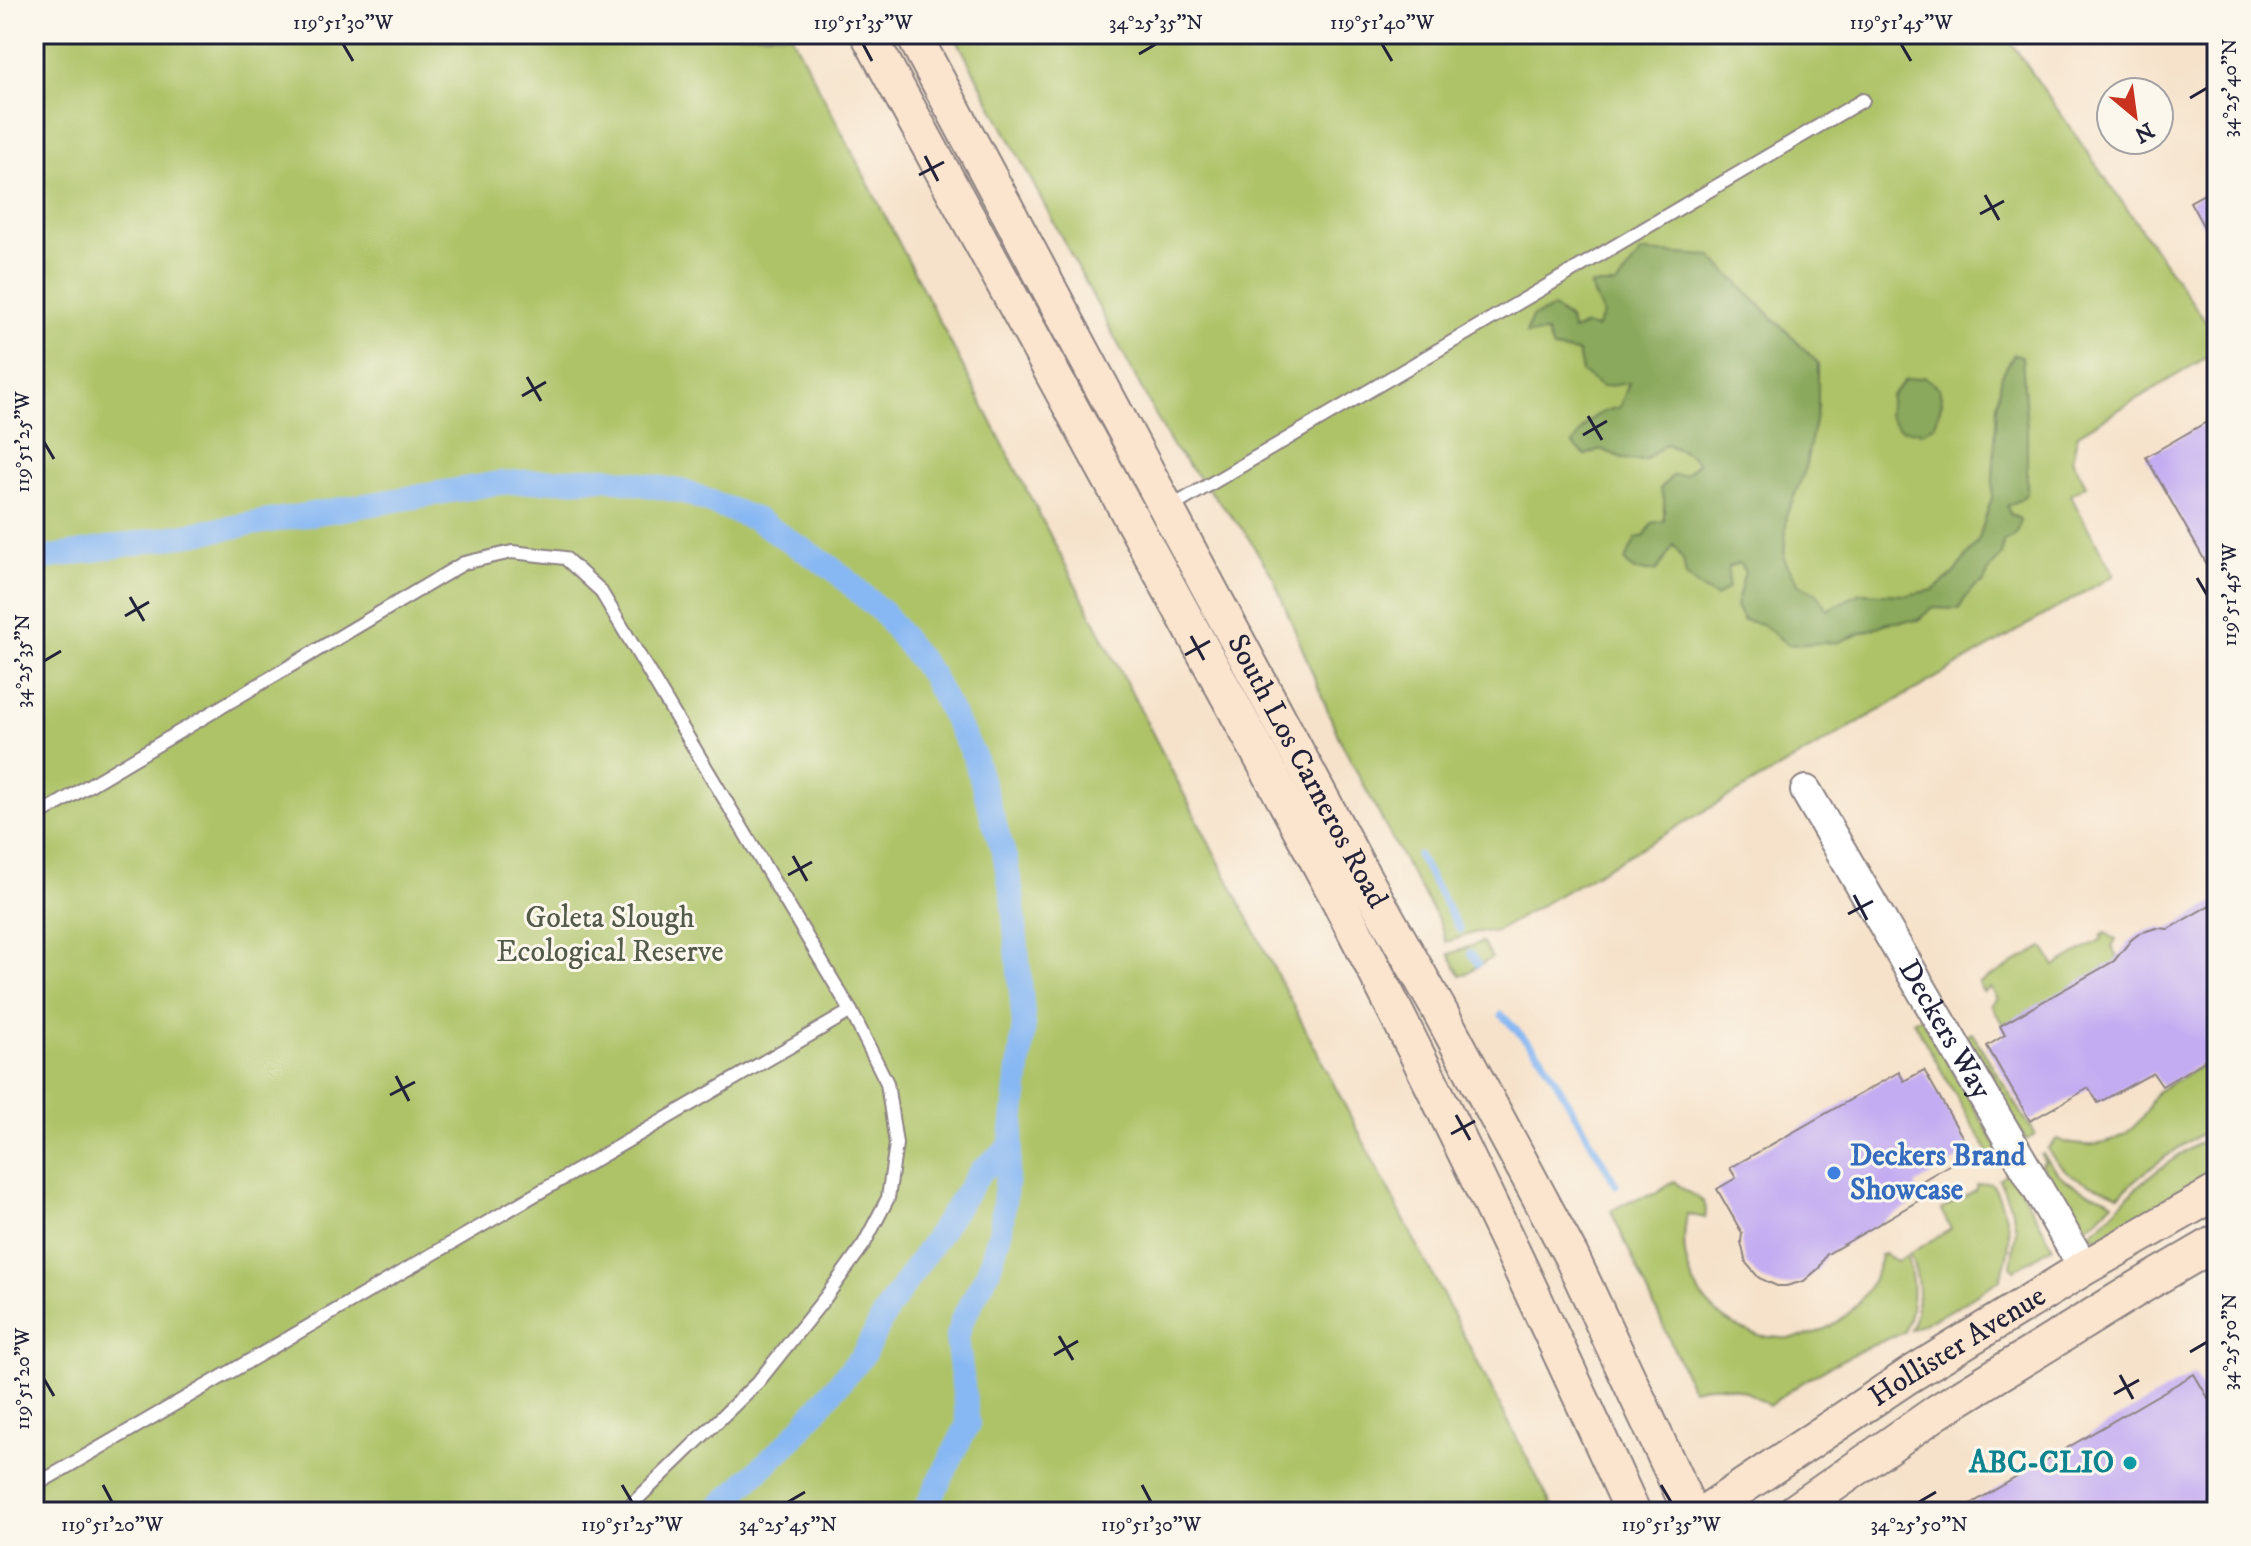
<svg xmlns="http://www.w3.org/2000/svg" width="2251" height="1546" viewBox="0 0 2251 1546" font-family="'IM FELL DW Pica',serif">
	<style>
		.green { fill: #aec367; stroke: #687251; stroke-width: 2 }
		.forest { fill: #8aa95c; stroke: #56664c; stroke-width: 2 }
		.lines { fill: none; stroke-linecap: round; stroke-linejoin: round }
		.stream { stroke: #88b8f3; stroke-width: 7 }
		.canal { stroke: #88b8f3; stroke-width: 24 }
		.building { fill: #c3acf1 }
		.service-casing { stroke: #8c8282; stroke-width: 16 }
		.tertiary-casing { stroke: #8c8282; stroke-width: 34 }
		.secondary-casing { stroke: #8c8282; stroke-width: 38 }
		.service { stroke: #fff; stroke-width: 12 }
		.tertiary { stroke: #fff; stroke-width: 30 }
		.secondary { stroke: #fce5cf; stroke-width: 34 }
		.ticks { fill: none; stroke: #22223b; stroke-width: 3 }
		.shop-dot { fill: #3f7fe0; stroke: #fbf7ec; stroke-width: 3 }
		.culture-dot { fill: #0f9aa8; stroke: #fbf7ec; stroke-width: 3 }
		.labels { text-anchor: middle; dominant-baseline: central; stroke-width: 6; stroke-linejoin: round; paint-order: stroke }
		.street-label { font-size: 30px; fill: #22223b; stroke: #fbf7ec }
		.park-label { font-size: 30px; fill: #535a4a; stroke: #fbf7ec }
		.shop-label { font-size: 30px; font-weight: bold; fill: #366cbe; stroke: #fbf7ec; text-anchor: start }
		.culture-label { font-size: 30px; font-weight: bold; fill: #0d838f; stroke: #fbf7ec; text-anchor: end }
		.neatline { fill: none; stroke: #22223b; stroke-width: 3 }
		.ticks-label { font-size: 20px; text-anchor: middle; fill: #22223b }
	</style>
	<rect width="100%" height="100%" fill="#fbf7ec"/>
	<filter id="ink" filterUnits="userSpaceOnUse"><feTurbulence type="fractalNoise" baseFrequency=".0125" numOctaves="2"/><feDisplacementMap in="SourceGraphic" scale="16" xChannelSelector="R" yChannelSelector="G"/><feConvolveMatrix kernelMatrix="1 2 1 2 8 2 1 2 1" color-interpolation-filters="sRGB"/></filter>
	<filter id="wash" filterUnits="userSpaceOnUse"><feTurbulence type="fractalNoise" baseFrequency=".006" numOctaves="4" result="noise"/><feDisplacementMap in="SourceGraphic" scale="32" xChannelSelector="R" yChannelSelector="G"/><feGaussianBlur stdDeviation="1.8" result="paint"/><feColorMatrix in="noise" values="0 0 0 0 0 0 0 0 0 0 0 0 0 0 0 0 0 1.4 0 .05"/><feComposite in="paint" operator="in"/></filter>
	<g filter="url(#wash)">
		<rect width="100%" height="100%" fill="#f6e2ca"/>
		<!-- green -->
		<g class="green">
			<polygon points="34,34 791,34 1555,1512 34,1512"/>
			<polygon points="954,34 2005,34 2217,338 2217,351 2078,434 2072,459 2086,485 2070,495 2114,575 1495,932 1477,932 1446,942 1439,921 1400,854 1339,738 1273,577 1244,531 1172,446"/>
			<polygon points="2106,933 2116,940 2112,947 2119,961 2003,1025 1991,1004 1997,999 1990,988 1983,992 1979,983 2043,947 2055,966 2102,939 2101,936"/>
			<polygon points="1482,942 1492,958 1461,976 1449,954"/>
			<polygon points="1921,1017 2001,1154 1991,1157 1913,1021"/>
			<polygon points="1972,1033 2035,1135 2026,1140 1966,1036"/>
			<path d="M2217,1057v68c-36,19 -68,42 -98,70 -32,-14 -50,-13 -72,-46l10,-10c33,14 67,4 88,-25 4,-7 7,-17 12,-22 4,-4 12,-7 16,-10 15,-8 29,-17 44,-25z"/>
			<path d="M2217,1133v41l-106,62 -12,2 -11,-3c15,-11 27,-26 41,-40 26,-25 56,-45 88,-62z"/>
			<path d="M2043,1154c10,17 26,31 46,38 9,3 17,4 24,10l-16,17 -17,11 -39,-66 4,-2 -4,-7z"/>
			<polygon points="2010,1170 2053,1247 2014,1270 2011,1266 2016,1230 2013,1212 1999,1179"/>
			<path d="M1675,1181c1,1 10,10 11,10 13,8 23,8 19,27l-18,-4c-27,130 156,179 194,43l-1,-2 5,-1 12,7 9,-5c10,26 8,51 -1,76 -50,19 -94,41 -136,74 -22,-18 -50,-25 -77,-17l-81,-178 18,-10 26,-7z"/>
			<path d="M1987,1183l6,2c17,34 23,59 6,95l-46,29 -42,21c9,-25 10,-52 -2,-76l42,-25 -10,-19 36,-20v-5z"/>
		</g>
		<!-- forest -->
		<g class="forest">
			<path d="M1642,252l69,4 107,107v44l-14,66 -17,40 -3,46 15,25 19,10 9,16 33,-17 47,2 26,-5 20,-16 25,-33 14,-44 5,-93 5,-29 12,-21 8,2 5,74v63l-7,7 -13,6 3,8 10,5c0,13 -5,18 -17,22l-1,14 -13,15 -5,12 -12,7 -8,11 -5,9 -27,-1 -14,12 -31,3 -48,19 -51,3 -26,-21 -19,-4 -7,-14 9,-34 -6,-9 -10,4 -1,21 -12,9 -13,-7 -17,-14 -3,-16 -9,-15 -18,26h-22l-9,-10 11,-23 9,-2 7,-13 12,-2v-22l-4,-10 13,-14h12l13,-12 -8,-8 -24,-11 -22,17 -16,-1 -28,-11 -14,6 -13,-10c13,-24 20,-32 47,-38l9,-24 -27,4 -20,-15 -4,-20 -25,-3 -6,-16 -21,1 6,-17 21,-9 16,11 4,12 12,-6 11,3 7,-13 -13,-30h26z"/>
			<polygon points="1925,377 1939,388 1942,402 1935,425 1923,432 1900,429 1888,415 1891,396 1905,380"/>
		</g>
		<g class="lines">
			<!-- stream -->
			<g class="stream">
				<polyline points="1418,855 1460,930"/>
				<polyline points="1470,953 1478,964"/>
				<polyline points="1502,1015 1542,1057 1616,1185"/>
			</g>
			<!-- canal -->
			<g class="canal">
				<polyline points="34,560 499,483 606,478 685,492 757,520 835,570 884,614 931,674 974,756 1005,858 1012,894 1024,1025 1001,1229 988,1272 962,1320 957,1338 968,1424 924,1512"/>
				<polyline points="714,1512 790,1441 863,1355 887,1310 981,1171 1011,1146"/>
			</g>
		</g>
		<g id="blocks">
			<!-- building -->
			<g class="building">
				<polygon points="2217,187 2217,251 2190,202"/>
				<polygon points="2217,416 2217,582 2146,457"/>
				<polygon points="2217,901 2217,1054 2162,1086 2153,1073 2098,1103 2089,1088 2030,1121 1987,1046 2005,1035 2000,1026 2114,961 2131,940 2140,933 2156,928 2168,929"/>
				<polygon points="1924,1070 1971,1152 1915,1185 1923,1198 1826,1255 1819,1268 1804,1281 1786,1286 1777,1286 1759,1278 1746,1263 1741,1242 1742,1233 1717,1189 1736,1178 1730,1168 1899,1072 1904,1081"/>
				<polygon points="2194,1374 2217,1413 2217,1512 1957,1512"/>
			</g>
		</g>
	</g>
	<g filter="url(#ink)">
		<use href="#blocks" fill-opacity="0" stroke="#8c8282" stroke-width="2"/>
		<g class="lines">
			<!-- service casing -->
			<g class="service-casing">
				<g id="service">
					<polyline points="1168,509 1863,100"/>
					<polyline points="34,818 464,563 512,552 565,558 600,590 851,1011 887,1083 896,1144 888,1198 864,1244 825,1298 758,1382 624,1512"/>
					<polyline points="34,1486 851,1011"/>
				</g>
			</g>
			<!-- tertiary casing -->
			<g class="tertiary-casing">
				<g id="tertiary">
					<path id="s1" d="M1806,791l278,477"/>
				</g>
			</g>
			<!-- secondary casing -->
			<g class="secondary-casing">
				<g id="secondary">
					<path d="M868,34l468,861c105,202 203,409 297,617"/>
					<path id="s2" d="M913,34l449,840 76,134 133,248 120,256"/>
					<path id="s3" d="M1705,1512l203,-136 176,-108 133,-76"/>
					<polyline points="1794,1512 1937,1412 2138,1288 2217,1242"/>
				</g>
			</g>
			<!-- service -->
			<use href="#service" class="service"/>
			<!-- tertiary -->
			<use href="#tertiary" class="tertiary"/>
			<!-- secondary -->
			<use href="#secondary" class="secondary"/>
		</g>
	</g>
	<!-- ticks -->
	<path class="ticks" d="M343,44l10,17M863,44l9,17M1382,44l10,17M1901,44l10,17M1139,54l17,-10M2190,98l17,-10M925,156l13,25M919,175l25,-13M1985,195l14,25M1980,214l24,-13M527,377l14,24M522,396l24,-14M1588,416l14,24M1583,435l24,-14M44,442l10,17M2197,578l10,17M130,597l14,24M125,616l24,-14M1191,636l13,24M1185,655l25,-14M44,661l17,-10M793,856l14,25M788,875l24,-13M1854,895l13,25M1848,914l25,-13M396,1076l13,25M390,1095l25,-13M1456,1115l14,25M1451,1134l24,-13M1059,1336l14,24M2190,1352l17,-10M1054,1355l24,-14M2120,1375l13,24M44,1379l10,17M2114,1394l25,-14M103,1485l9,17M622,1485l10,17M1142,1485l9,17M1661,1485l10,17M788,1502l17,-10M1919,1502l17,-10"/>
	<!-- markers -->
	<circle class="shop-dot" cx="1834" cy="1173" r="8"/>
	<circle class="culture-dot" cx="2130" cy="1463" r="8"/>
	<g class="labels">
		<!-- street labels -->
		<g class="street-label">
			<text stroke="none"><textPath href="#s2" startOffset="836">South Los Carneros Road</textPath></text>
			<text stroke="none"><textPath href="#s1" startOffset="276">Deckers Way</textPath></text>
			<text stroke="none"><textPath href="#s3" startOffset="302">Hollister Avenue</textPath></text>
		</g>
		<!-- park labels -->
		<g class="park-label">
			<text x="610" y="918">Goleta Slough<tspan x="610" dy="34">Ecological Reserve</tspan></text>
		</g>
		<!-- shop labels -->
		<g class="shop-label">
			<text x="1850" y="1156">Deckers Brand<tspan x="1850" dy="34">Showcase</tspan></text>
		</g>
		<!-- culture labels -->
		<g class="culture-label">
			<text x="2114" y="1463">ABC-CLIO</text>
		</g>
	</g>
	<!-- margin -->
	<rect width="2251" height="1546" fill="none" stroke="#fbf7ec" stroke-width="88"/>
	<!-- north arrow -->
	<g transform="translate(2135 116) rotate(151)"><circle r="38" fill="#fbf7ec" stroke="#a4a2a5" stroke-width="2"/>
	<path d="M0-6L14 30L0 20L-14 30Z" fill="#c8321e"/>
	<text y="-12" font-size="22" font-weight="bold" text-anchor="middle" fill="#22223b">N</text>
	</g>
	<rect x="44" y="44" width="2163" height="1458" class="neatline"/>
	<g class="ticks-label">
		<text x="343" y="29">119°51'30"W</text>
		<text x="863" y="29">119°51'35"W</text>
		<text x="1156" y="29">34°25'35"N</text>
		<text x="1382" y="29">119°51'40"W</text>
		<text x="1901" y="29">119°51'45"W</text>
		<text transform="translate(2229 88) rotate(-90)" y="7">34°25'40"N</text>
		<text transform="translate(22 442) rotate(-90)" y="7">119°51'25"W</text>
		<text transform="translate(2229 595) rotate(-90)" y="7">119°51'45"W</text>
		<text transform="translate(22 661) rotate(-90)" y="7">34°25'35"N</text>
		<text transform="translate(2229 1342) rotate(-90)" y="7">34°25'50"N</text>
		<text transform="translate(22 1379) rotate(-90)" y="7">119°51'20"W</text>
		<text x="112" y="1531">119°51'20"W</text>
		<text x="632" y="1531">119°51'25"W</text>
		<text x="788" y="1531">34°25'45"N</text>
		<text x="1151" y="1531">119°51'30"W</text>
		<text x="1671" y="1531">119°51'35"W</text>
		<text x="1919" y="1531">34°25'50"N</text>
	</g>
</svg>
